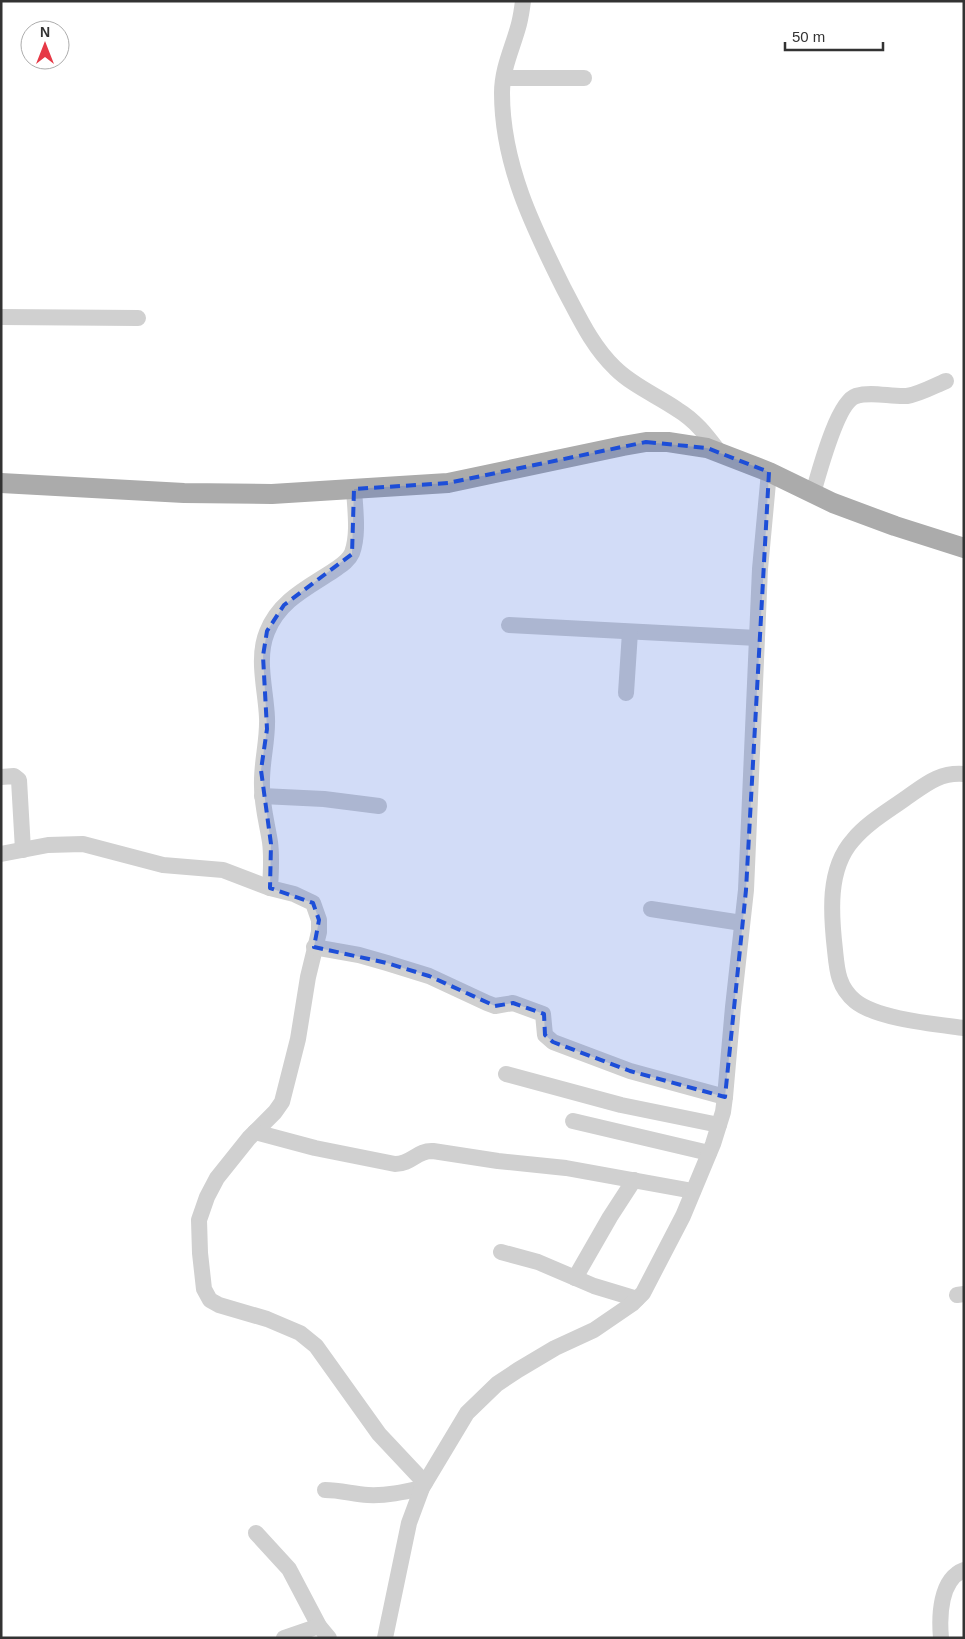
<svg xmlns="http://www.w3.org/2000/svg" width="965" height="1639" viewBox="0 0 965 1639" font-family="Arial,sans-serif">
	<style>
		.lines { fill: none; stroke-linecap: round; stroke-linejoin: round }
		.minor { stroke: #d0d0d0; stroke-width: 16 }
		.major { stroke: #ababab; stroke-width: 20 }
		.marked { fill: #1d4ed8; fill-opacity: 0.2; stroke: #1d4ed8; stroke-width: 4; stroke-dasharray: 10 6; stroke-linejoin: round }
	</style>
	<rect width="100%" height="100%" fill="#fff"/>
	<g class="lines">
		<!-- minor -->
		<g class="minor">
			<path d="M523,1c-1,8 -2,15 -4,23 -6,23 -17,44 -17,69 0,71 31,134 62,196 15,28 28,57 51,79 18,18 43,28 63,42 18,11 29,26 42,43"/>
			<polyline points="504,78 584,78"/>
			<polyline points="1,317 138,318"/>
			<path d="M354,489c1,20 5,45 -2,64 -4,9 -12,13 -19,18 -26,17 -54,30 -66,61 -11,27 -1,58 0,86 1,23 -6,45 -5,68 0,20 5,37 8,56 2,15 1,31 0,46l24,6 19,9 6,17v12l-11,45 -10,62 -16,63 -7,10 -26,26 -32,40 -10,19 -8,23 1,33 4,36 6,11 9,5 48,14 33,14 16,13 63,88 46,49"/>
			<path d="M813,493c6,-20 24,-91 43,-97 16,-5 34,1 51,0 13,-2 27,-10 39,-15"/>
			<polyline points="509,625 757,638"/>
			<polyline points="626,693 630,632"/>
			<path d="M964,774c-25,-2 -39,11 -58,24 -18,13 -39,25 -53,42 -26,29 -22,75 -18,110 2,20 3,37 20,51 22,18 79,23 109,27"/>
			<polyline points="1,777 14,776 19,780 23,850"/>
			<polyline points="262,796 324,799 379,806"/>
			<polyline points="1,854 48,845 83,844 163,865 223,870 270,888"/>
			<polyline points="651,909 742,923"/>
			<polyline points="314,947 359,955 387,963 429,976 487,1003 495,1006 513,1003 543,1014 545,1035 553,1042 630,1071 725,1097"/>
			<polyline points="506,1074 621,1105 719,1125"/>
			<polyline points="573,1121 709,1153"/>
			<path d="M255,1132l60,16 80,16c17,0 22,-14 38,-13l65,10 68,7 127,23"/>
			<polyline points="501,1252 538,1262 594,1286 637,1299"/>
			<polyline points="575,1278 610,1217 634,1180"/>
			<polyline points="957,1295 964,1294"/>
			<path d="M325,1490c15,0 28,4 43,5 18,1 36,-3 54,-7"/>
			<polyline points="256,1533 289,1569 319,1626 329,1638"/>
			<polyline points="284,1638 319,1626"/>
			<polyline points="385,1638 409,1523 422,1488 467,1413 497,1384 518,1370 555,1348 594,1330 632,1304 643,1293 683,1216 713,1144 723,1112 725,1097 733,1007 746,890 760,569 769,472"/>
			<path d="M941,1638c-2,-22 -1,-59 23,-68"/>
		</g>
		<!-- major -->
		<polyline class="major" points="1,483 184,493 272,494 448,483 623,446 646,442 668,442 707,448 769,472 833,503 895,526 964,548"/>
	</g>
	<!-- marked area -->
	<path class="marked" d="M646,442l61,6 62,24 -23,418 -21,207 -95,-26 -77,-29 -8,-7 -1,-21 -31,-11 -18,3 -66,-30 -42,-13 -73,-16 5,-27 -6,-17 -43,-15 1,-44 -10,-74 6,-41 -4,-73 4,-25 17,-26 68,-51 2,-65 94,-6z"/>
	<!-- border -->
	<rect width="965" height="1639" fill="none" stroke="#333333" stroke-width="5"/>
	<!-- north arrow -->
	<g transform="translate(45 45)"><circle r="24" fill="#ffffff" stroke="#adadad"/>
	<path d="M0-4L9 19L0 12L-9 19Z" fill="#e63946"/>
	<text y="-8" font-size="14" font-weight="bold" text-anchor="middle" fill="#333333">N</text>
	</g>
	<!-- scale -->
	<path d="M785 42v8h98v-8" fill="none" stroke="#333333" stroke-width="2.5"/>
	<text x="792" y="42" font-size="15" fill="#333333" stroke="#ffffff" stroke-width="4" paint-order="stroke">50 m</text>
</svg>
